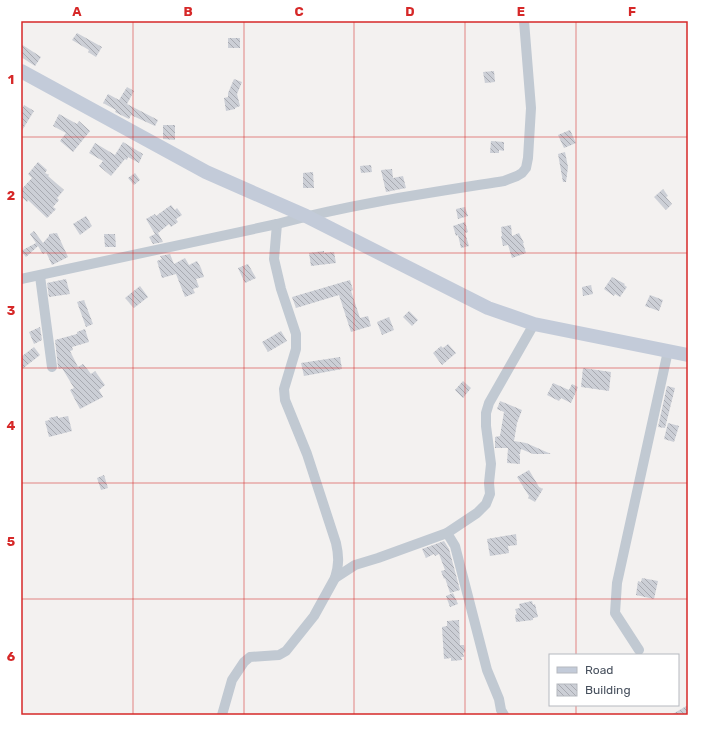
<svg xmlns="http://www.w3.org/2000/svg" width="709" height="736" viewBox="0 0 709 736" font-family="Rubik,sans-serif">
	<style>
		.building { fill: url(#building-back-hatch) }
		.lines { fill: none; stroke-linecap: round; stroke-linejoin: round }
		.street { stroke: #c1c9d2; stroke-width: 10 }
		.secondary { stroke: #c3cbd9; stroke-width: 14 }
		.grid { fill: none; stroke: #d62828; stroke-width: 1; stroke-opacity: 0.55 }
		.neatline { fill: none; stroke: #d62828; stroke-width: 1.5 }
		.grid-label { font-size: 13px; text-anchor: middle; font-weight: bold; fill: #d62828 }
	</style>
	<defs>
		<pattern id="building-back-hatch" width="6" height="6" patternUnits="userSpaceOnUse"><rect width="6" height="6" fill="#cccfd6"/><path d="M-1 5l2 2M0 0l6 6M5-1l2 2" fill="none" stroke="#a8aab1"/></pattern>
	</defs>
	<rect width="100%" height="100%" fill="#f3f1f0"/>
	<!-- building -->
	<g class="building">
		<polygon points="77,33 102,47 96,57 88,52 89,50 72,40"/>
		<rect x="228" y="38" width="12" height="10"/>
		<polygon points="21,44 41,57 35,66 21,57"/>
		<polygon points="494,71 495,82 485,83 483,72"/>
		<polygon points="234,79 242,82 237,94 240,106 235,108 235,109 226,111 224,98 228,97 228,93"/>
		<polygon points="127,87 134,91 127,104 158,120 155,126 131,115 129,119 115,112 116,110 103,103 108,94 119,100"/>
		<polygon points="24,105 34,111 21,132 21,111"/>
		<polygon points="59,114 77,124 79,121 90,131 73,152 60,141 66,133 53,126"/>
		<polygon points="163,125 175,125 175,140 163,139"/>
		<polygon points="570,130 576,143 564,148 558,135"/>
		<polygon points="491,141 504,142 504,151 499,150 499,153 490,153"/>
		<polygon points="123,142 143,154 139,163 128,157 127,160 125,159 111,176 99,166 103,161 89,153 95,143 115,155"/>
		<polygon points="565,152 568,167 566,182 563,182 558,154"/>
		<polygon points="38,162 47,170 45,173 49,175 48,176 64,190 57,198 59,200 53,207 56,209 47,218 28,200 27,202 21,196 21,190 32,178 28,174"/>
		<polygon points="371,165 372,172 361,173 360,166"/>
		<polygon points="392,169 393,178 403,176 406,188 386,192 381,170"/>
		<polygon points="313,172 314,188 303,188 303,173"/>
		<polygon points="135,173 140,180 134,185 128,178"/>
		<polygon points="663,189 668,196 666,197 672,204 666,210 654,197"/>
		<polygon points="171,205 175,210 177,208 182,215 176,219 178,222 171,227 169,224 158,233 163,242 153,244 149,237 155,234 146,219 155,214 156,216"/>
		<polygon points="465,207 468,216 458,219 456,209"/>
		<polygon points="86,216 92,226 80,235 73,224"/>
		<polygon points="465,222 468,232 465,233 469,246 461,248 458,235 456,236 453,226"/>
		<polygon points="511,225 512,236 519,233 524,243 523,243 526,253 512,258 508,245 503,246 501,236 502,236 501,227"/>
		<polygon points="34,231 43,243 49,236 49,234 57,233 68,257 52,265 46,252 43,254 38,246 26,257 21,251 36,243 30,234"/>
		<polygon points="104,234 115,234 116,247 105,247"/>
		<polygon points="324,251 324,253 334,252 336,263 311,266 309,253"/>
		<polygon points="170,254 174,264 185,258 189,265 197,261 201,268 204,277 196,279 199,287 193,289 195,293 185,297 176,274 162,278 157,261 162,259 160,256"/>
		<polygon points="248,264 256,278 245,283 238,268"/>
		<polygon points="612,277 625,284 624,285 627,287 620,297 615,294 614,296 604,289"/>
		<polygon points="66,279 70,294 49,297 47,283"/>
		<polygon points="350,280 353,290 351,291 360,318 368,316 371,326 351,332 339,295 296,308 292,297"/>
		<polygon points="591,285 593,294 583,296 582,287"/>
		<polygon points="140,286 148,297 134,308 125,298"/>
		<polygon points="650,295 663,300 659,311 645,306"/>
		<polygon points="84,300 93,324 86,327 77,302"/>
		<polygon points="409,311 418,320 412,326 403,317"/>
		<polygon points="389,317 394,330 382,335 377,322"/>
		<polygon points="40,327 42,340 34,344 29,332"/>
		<polygon points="85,329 89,342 72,347 73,350 70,351 78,367 83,364 91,374 95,371 105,385 99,390 103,397 80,409 70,390 74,388 62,368 59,369 58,367 55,340 77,334 77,332"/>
		<polygon points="281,331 287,341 268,352 262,342"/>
		<polygon points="448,344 456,353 442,365 433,353 441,346 443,348"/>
		<polygon points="34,347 40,355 21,370 21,357"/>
		<polygon points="340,357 342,369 304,376 301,363"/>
		<polygon points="583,368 611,372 609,391 581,387"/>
		<polygon points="463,381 471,388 463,398 455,390"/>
		<polygon points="553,383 569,390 572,384 578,387 571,403 561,398 559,401 547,395"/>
		<polygon points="667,386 675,388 665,428 658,427"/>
		<polygon points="500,401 522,410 517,423 514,441 526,443 551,454 533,454 521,449 520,454 519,454 520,456 520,464 507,463 508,448 495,448 495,437 500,436 504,412 497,409"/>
		<polygon points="58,416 58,418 68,416 72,431 49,437 45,421 50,420 49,418"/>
		<polygon points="668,423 679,426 674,442 664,439"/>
		<polygon points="529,470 539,487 543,489 535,502 528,498 529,496 517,477"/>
		<polygon points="104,475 108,488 101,490 97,478"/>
		<polygon points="516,534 517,545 508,546 509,553 490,556 487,539"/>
		<polygon points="444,541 449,549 460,590 450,593 445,578 444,579 441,571 445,570 439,554 435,556 434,554 426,558 422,549"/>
		<polygon points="642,578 658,581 654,599 636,595 638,581 641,582"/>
		<polygon points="453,593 458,604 450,607 446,596"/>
		<polygon points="532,601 533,605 535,604 538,617 533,618 533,620 516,622 515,615 517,614 515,609 520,608 519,604"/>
		<polygon points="459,620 460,645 464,645 465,652 463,653 464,657 461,657 462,660 451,661 451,658 444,659 442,627 447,626 447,621"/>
		<polygon points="688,705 688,715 671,715"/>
	</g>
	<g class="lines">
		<!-- street -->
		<g class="street">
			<path d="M277,224l-3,35 7,30 15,45v15l-12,40 1,11 22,54 29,89c3,13 3,22 -1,35"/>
			<polyline points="40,276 52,367"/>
			<path d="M21,279l256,-55c75,-20 151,-31 227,-43l13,-5 5,-3 4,-5 2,-10 3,-50 -7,-87"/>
			<polyline points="447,533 455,546 487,670 499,699 501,710 504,715"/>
			<polyline points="639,650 615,613 617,583 668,351"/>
			<polyline points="222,715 232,680 244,662 250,657 279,655 286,651 314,616 335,578 355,565 378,558 447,533 477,513 486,504 490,494 489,483 491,464 486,426 486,413 489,403 534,324"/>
		</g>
		<!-- secondary -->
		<polyline class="secondary" points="21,71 206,172 306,216 488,308 534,324 688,355"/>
	</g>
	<!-- grid -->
	<path class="grid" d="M133,21v694M244,21v694M354,21v694M465,21v694M576,21v634M21,137h667M21,253h667M21,368h667M21,483h667M21,599h667M576,705v10"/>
	<!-- border -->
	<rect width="709" height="736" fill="none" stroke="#ffffff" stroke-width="44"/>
	<!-- legend -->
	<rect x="549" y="654" width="130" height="52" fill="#ffffff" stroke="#b6b9bf"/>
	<rect x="557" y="667" width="20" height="6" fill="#c3cbd9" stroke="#b6b9bf"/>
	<text x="585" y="674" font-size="12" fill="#48515e">Road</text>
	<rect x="557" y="684" width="20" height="12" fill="url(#building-back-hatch)" stroke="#b6b9bf"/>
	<text x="585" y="694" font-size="12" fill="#48515e">Building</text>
	<rect x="22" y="22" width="665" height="692" class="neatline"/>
	<g class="grid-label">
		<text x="77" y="16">A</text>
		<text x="188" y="16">B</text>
		<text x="299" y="16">C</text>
		<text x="410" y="16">D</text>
		<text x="521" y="16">E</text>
		<text x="632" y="16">F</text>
		<text x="11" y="84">1</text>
		<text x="11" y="200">2</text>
		<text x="11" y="315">3</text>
		<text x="11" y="430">4</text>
		<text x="11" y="546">5</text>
		<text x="11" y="661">6</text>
	</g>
</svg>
